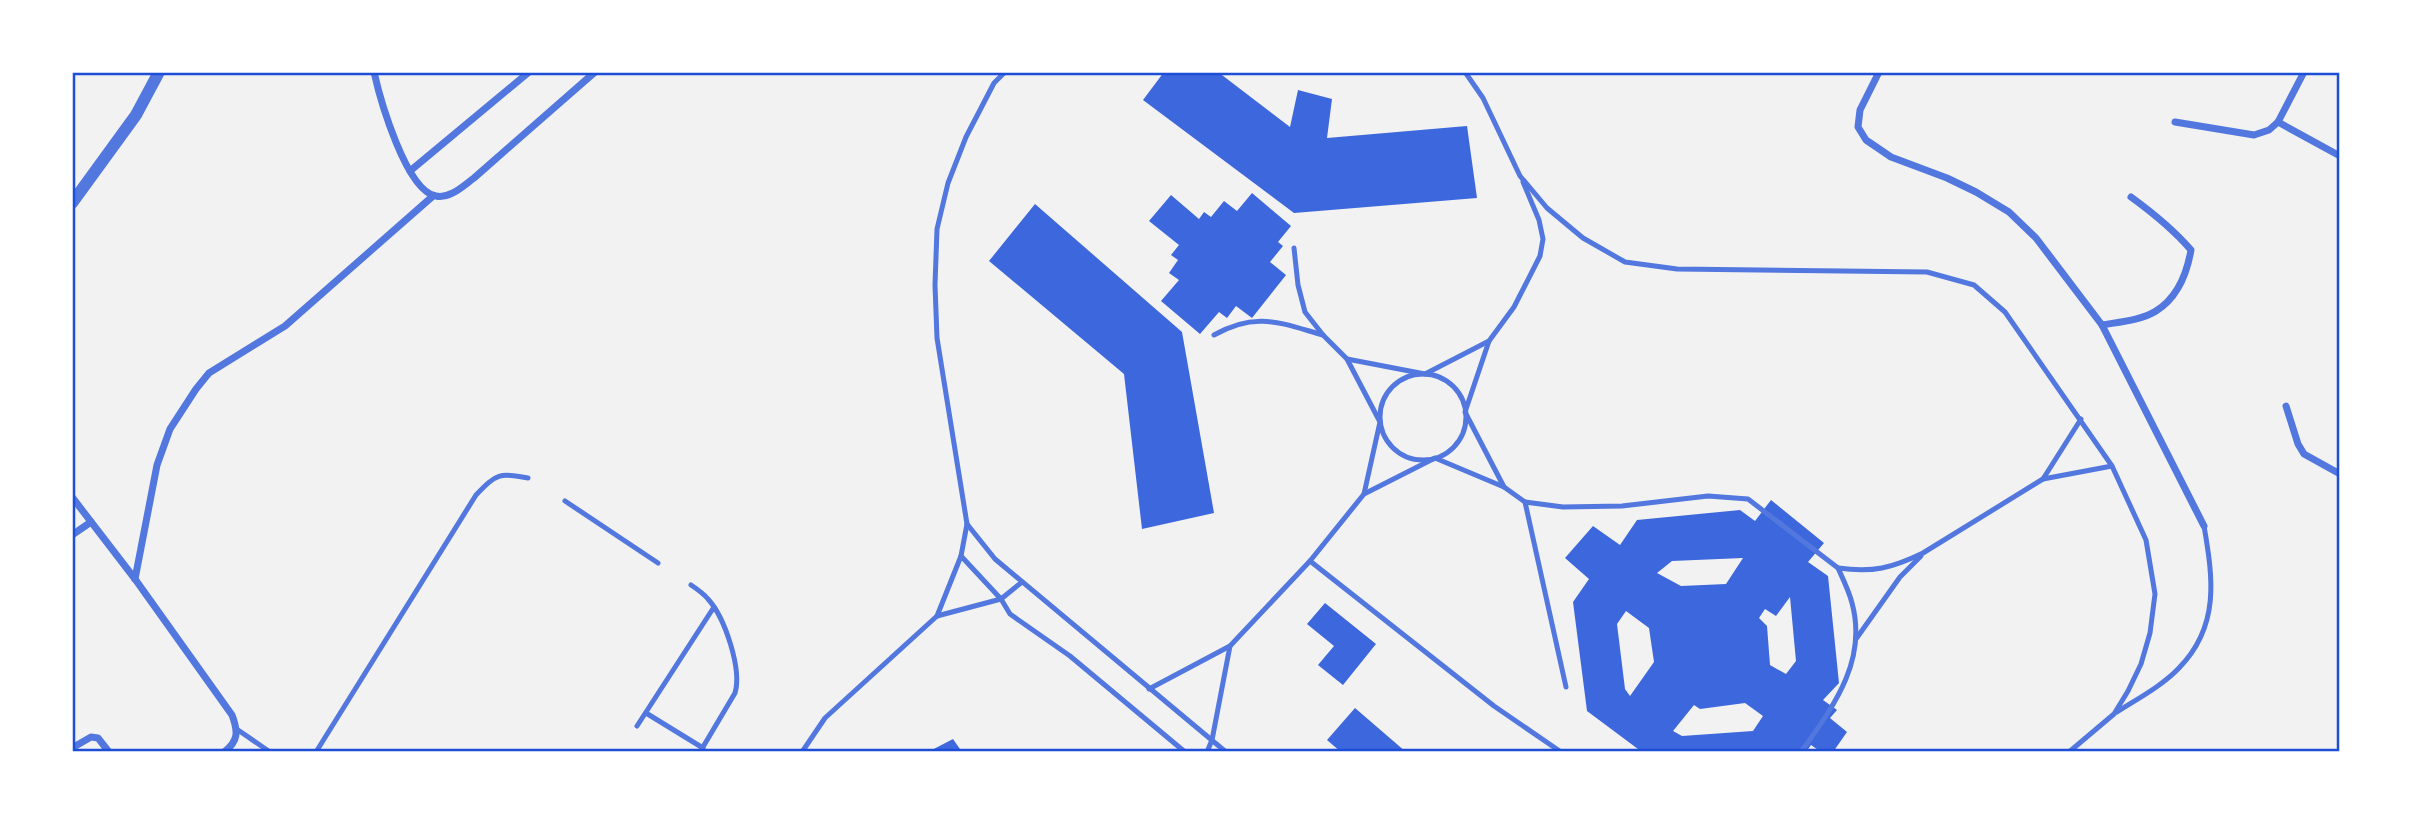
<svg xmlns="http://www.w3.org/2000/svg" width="2412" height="824" viewBox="0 0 2412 824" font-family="Ubuntu,sans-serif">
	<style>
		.building { fill: #3d67dc; fill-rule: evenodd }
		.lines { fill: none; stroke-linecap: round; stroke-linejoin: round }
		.service { stroke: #5277de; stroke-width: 5 }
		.minor { stroke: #5277de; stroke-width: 7 }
		.tertiary { stroke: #5277de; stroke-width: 12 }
		.neatline { fill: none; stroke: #1d4ed8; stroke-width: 2.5 }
	</style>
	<rect width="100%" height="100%" fill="#f2f2f2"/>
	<!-- building -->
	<g class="building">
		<polygon points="1164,72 1218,72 1290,127 1298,90 1332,99 1327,138 1467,126 1477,198 1294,213 1143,100"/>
		<polygon points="1252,193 1291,226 1278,242 1283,246 1270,262 1286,275 1252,318 1236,306 1227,318 1219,312 1200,334 1161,301 1179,280 1169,273 1178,260 1171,255 1179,245 1149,221 1171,195 1199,219 1204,212 1211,217 1224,201 1237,211"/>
		<polygon points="1035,204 1182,332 1214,513 1142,529 1124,374 989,261"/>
		<path d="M1771,500l53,43 -16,19 20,14 11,107 -16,17 14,10 -7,8 17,14 -14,20h-12l-10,-7 -5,7 -18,-2 -1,2h-145l-55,-41 -14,-109 16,-23 -24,-21 28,-32 27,19 17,-25 103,-10 15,11zM1743,558l-17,26 -45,2 -24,-13 15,-12zM1790,597l6,64 -10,13 -16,-9 -3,-39 -8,-8 6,-9 11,7zM1626,611l23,17 5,34 -24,34 -5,-7 -8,-65zM1745,703l18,13 -10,15 -71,5 -9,-5 21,-26 6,4z"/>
		<polygon points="1325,603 1376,644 1343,685 1318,665 1334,646 1307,624"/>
		<polygon points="1355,708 1406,752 1341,752 1327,740"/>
		<polygon points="953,739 962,752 928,752"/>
	</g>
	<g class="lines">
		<!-- service -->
		<g class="service">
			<polyline points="1465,72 1483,98 1520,176 1547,208 1583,238 1625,262 1677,269 1927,272 1974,285 2005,312 2112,466 2146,540 2155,594 2150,633 2141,664 2128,691 2114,714 2069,752"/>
			<polyline points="1523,182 1539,220 1543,239 1540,256 1514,307 1489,341 1465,412 1504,487 1525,502 1566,687"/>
			<polyline points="1294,248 1298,285 1305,312 1323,335 1347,359 1425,374 1489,341"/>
			<path d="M1214,335c42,-24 66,-12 109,0"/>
			<circle cx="1423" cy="417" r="43"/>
			<polyline points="2043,479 2081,419"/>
			<polyline points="1364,494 1435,458 1504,487"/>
			<polyline points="565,501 658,563"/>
			<polyline points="1525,502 1563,507 1622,506 1708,496 1748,499 1838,568"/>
			<polyline points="967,524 995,559 1226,752"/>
			<polyline points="961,556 1001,599 1010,614 1070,656 1185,752"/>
			<polyline points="1310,561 1494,706 1561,752"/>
			<path d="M691,585c6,4 12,8 17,14 17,19 34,70 27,94l-35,59"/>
			<polyline points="937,616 961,556 967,524 937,338 935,285 937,229 948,183 966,137 994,83 1005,72"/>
			<polyline points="1856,639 1900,577 1921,556"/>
			<polyline points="1149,689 1230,646 1310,561 1364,494 1380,422 1347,359"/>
			<path d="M2117,712c20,-13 45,-26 62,-44 41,-42 34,-90 25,-142"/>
			<polyline points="646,713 703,748"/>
			<polyline points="637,726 714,607"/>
			<polyline points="238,730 270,752"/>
			<path d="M316,752l160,-257c21,-22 23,-22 52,-17"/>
			<polyline points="802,752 825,718 937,616 1001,599 1022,582"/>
			<polyline points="1207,752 1212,740 1230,646"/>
			<path d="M1801,752c31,-44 67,-90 51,-149 -3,-12 -9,-24 -14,-35 35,5 54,0 85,-15l120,-74 69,-13"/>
		</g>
		<!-- minor -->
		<g class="minor">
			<path d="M374,72c6,27 32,119 62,124 14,3 27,-10 38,-18l121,-106"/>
			<polyline points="1879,72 1860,110 1858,127 1866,140 1891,157 1947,178 1976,192 2009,212 2036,238 2102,325 2204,526"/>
			<polyline points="2175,122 2254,135 2269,130 2278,122 2304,72"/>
			<polyline points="2278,122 2340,156"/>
			<polyline points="410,171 529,72"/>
			<path d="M2102,325c17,-3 40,-5 54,-14 21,-13 31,-38 35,-61 -18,-21 -38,-37 -60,-53"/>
			<polyline points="2286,406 2298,444 2304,454 2340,474"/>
			<path d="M72,497l63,82 97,136c6,16 7,26 -8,37"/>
			<polyline points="72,535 91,522"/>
			<polyline points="135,579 157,465 170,429 196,389 209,373 285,326 433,196"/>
			<polyline points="72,748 91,737 98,738 109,752"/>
		</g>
		<!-- tertiary -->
		<polyline class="tertiary" points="72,203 136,115 159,72"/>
	</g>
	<!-- border -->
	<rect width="2412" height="824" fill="none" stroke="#ffffff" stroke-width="147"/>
	<rect x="74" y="74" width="2264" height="676" class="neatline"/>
</svg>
